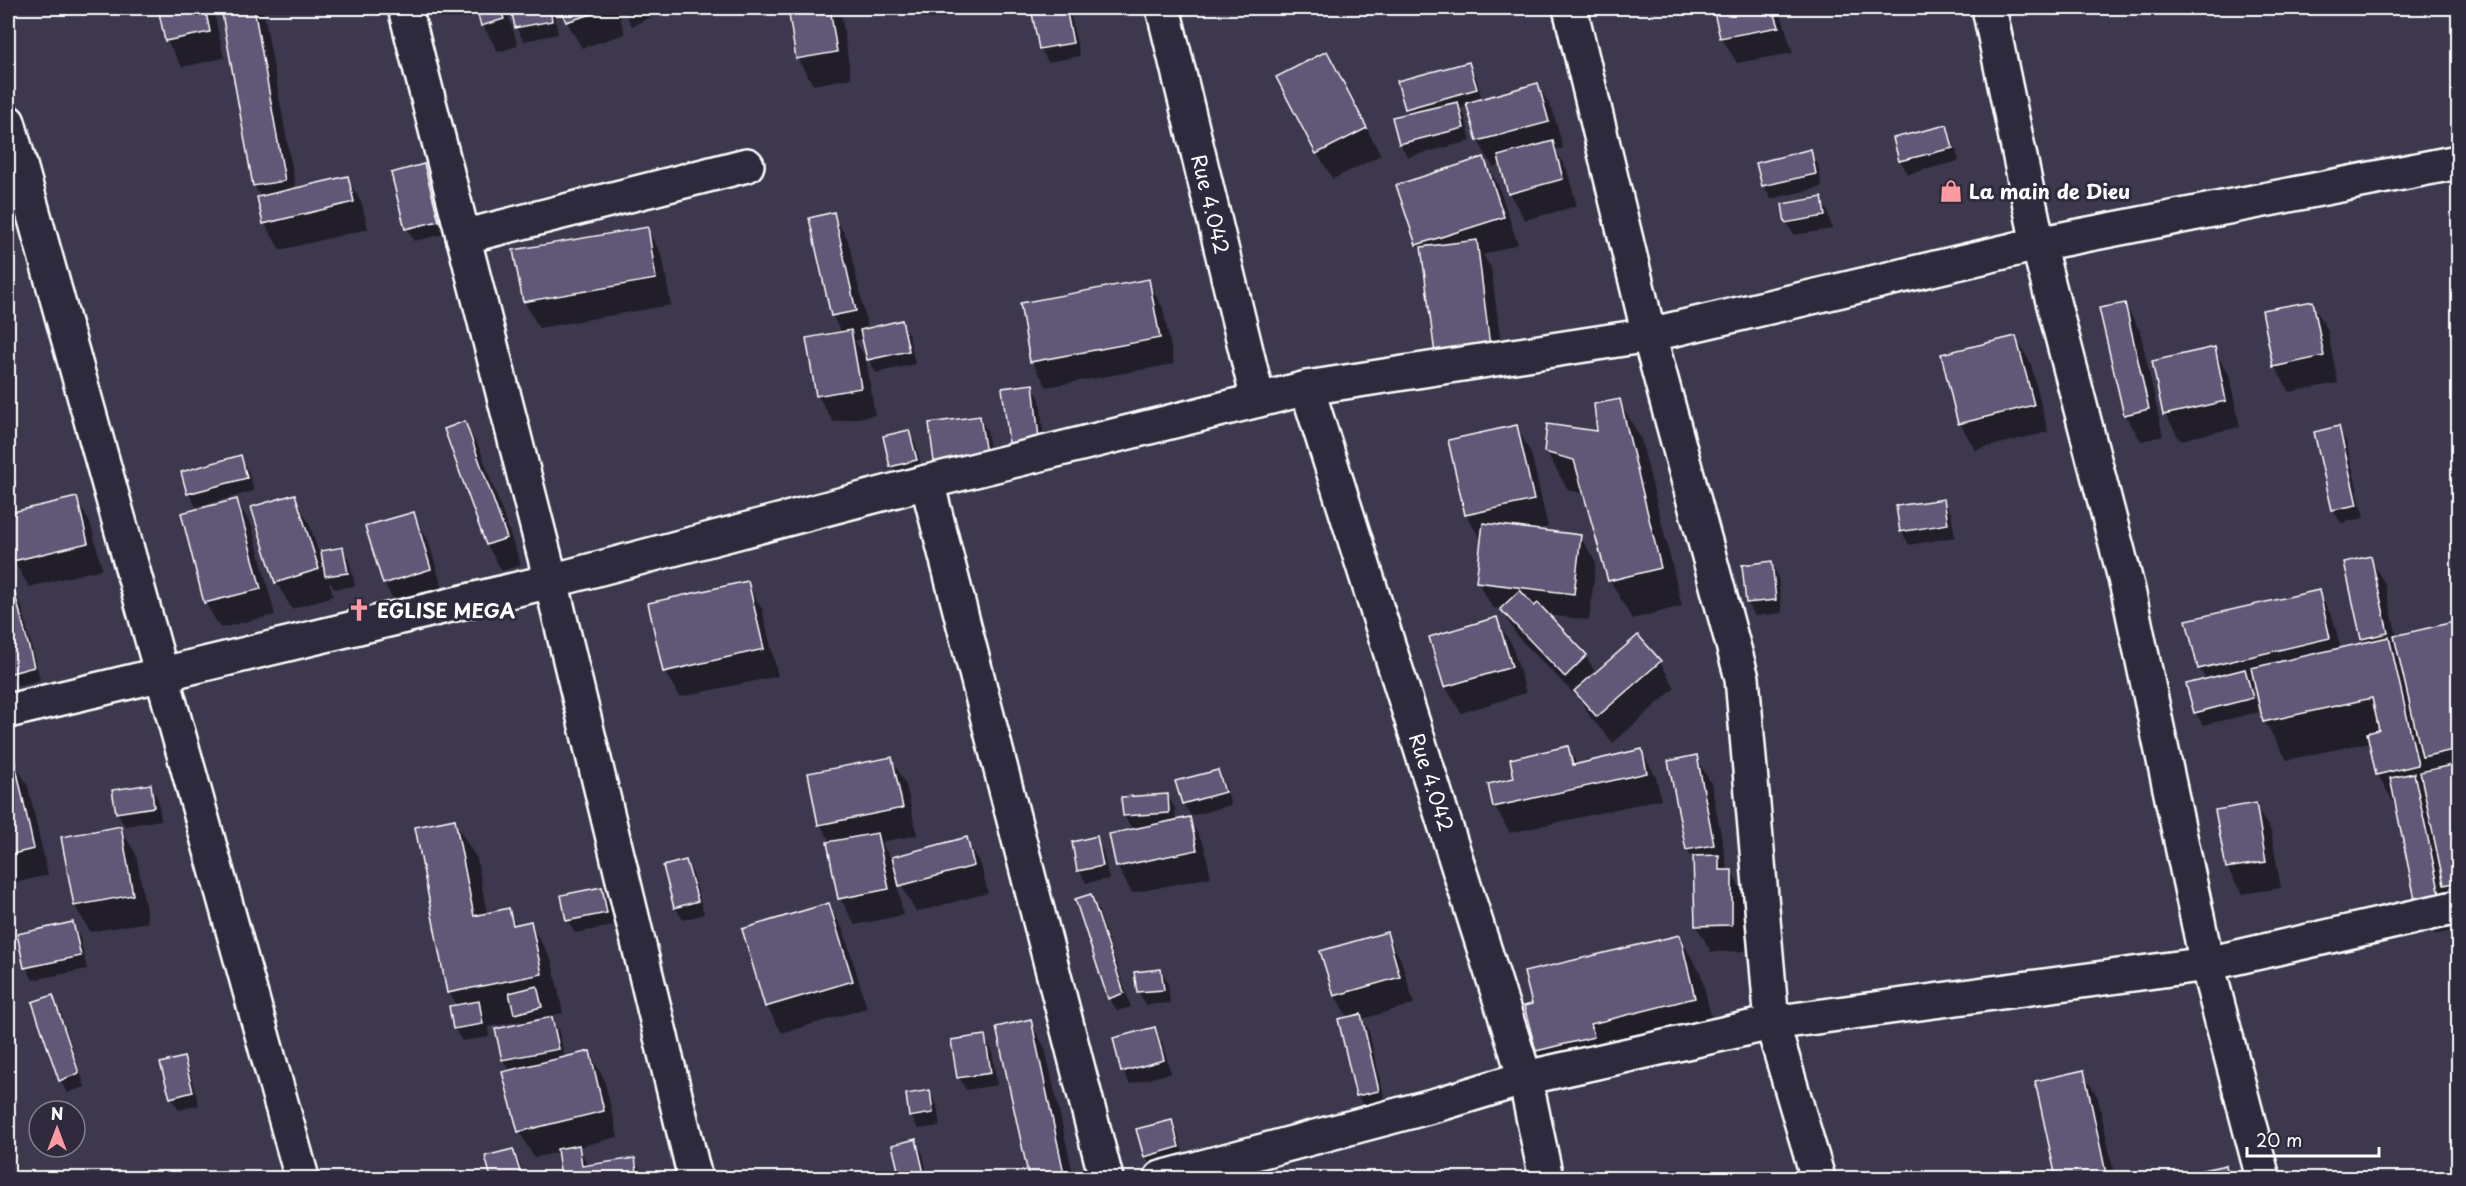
<svg xmlns="http://www.w3.org/2000/svg" width="2466" height="1186" viewBox="0 0 2466 1186" font-family="'Playpen Sans',sans-serif">
	<style>
		.shadow { fill: #0007 }
		.building { fill: #605876; stroke: #fff; stroke-width: 1.5 }
		.lines { fill: none; stroke-linecap: round; stroke-linejoin: round }
		.minor-casing { stroke: #fff; stroke-width: 38 }
		.minor { stroke: #2f2a3d; stroke-width: 33 }
		.labels { text-anchor: middle; dominant-baseline: central; stroke-width: 6; stroke-linejoin: round; paint-order: stroke }
		.poi-label { font-size: 20px; font-weight: bold; fill: #fff; stroke: #2f2a3d; text-anchor: start }
		.street-label { font-size: 20px; fill: #fff; stroke: #2f2a3d }
	</style>
	<rect width="100%" height="100%" fill="#3e384e"/>
	<filter id="ink" filterUnits="userSpaceOnUse"><feTurbulence type="fractalNoise" baseFrequency=".0167" numOctaves="2"/><feDisplacementMap in="SourceGraphic" scale="12" xChannelSelector="R" yChannelSelector="G"/><feConvolveMatrix kernelMatrix="1 2 1 2 8 2 1 2 1" color-interpolation-filters="sRGB"/></filter>
	<g filter="url(#ink)">
		<!-- shadow -->
		<g class="shadow">
			<polygon points="160,8 213,8 224,58 182,67 167,41"/>
			<polygon points="223,8 263,8 296,190 347,177 362,204 368,229 280,250 265,224 259,198 261,198 254,185"/>
			<polygon points="477,8 506,8 518,46 498,52 483,25"/>
			<polygon points="512,8 553,8 558,34 524,41 516,28"/>
			<polygon points="562,8 617,8 625,34 582,48 567,22"/>
			<polygon points="622,8 646,8 651,17 632,26"/>
			<polygon points="790,8 835,8 842,18 851,78 813,85 797,58"/>
			<polygon points="1032,8 1069,8 1080,56 1048,62 1041,49"/>
			<polygon points="1714,8 1779,8 1793,53 1737,63 1721,37"/>
			<polygon points="1326,53 1381,155 1333,179 1317,153"/>
			<polygon points="1469,64 1476,77 1482,100 1538,85 1553,111 1563,148 1556,150 1567,170 1577,206 1525,220 1509,193 1502,165 1493,167 1478,141 1468,106 1460,109 1465,116 1471,141 1408,157 1400,144 1394,119 1410,115 1406,108"/>
			<polygon points="1946,126 1953,140 1959,161 1908,174 1900,160"/>
			<polygon points="1810,151 1818,164 1822,187 1771,199 1764,186 1758,164"/>
			<polygon points="1483,159 1498,185 1518,244 1483,255 1491,268 1505,373 1417,245 1398,186"/>
			<polygon points="423,166 431,179 445,234 414,241 407,228"/>
			<polygon points="1821,199 1828,212 1832,229 1794,235 1786,222"/>
			<polygon points="833,214 848,240 868,329 901,322 909,335 915,364 876,373 869,360 864,339 855,341 866,358 875,415 833,422 818,396 808,339 842,333 832,316 811,219"/>
			<polygon points="647,229 662,255 671,305 539,328 524,301"/>
			<polygon points="1148,281 1163,308 1174,364 1047,387 1031,361"/>
			<polygon points="2312,302 2327,329 2338,383 2290,392 2274,366"/>
			<polygon points="2125,304 2140,331 2163,436 2141,441 2125,415 2101,310"/>
			<polygon points="2016,338 2031,364 2048,432 1975,450 1960,423"/>
			<polygon points="2214,349 2229,375 2240,427 2180,440 2165,414"/>
			<polygon points="1032,386 1040,399 1045,452 1018,455 1010,442"/>
			<polygon points="1619,400 1641,439 1682,606 1632,619 1610,580 1585,494 1568,490 1546,451 1599,433"/>
			<polygon points="980,418 987,431 993,467 943,475 935,462 931,425"/>
			<polygon points="465,423 480,449 521,565 502,571 487,545"/>
			<polygon points="1516,426 1531,453 1548,527 1533,530 1580,536 1596,563 1589,620 1547,615 1586,656 1596,674 1660,662 1675,688 1613,743 1591,718 1581,701 1517,636 1501,609 1493,608 1477,581 1482,542 1466,515 1449,441"/>
			<polygon points="2338,428 2346,441 2364,518 2341,523 2333,510 2316,433"/>
			<polygon points="909,431 916,445 923,473 899,479 892,466"/>
			<polygon points="240,457 248,470 254,491 196,507 189,494 183,473"/>
			<polygon points="294,496 309,523 323,565 343,549 350,562 355,586 334,589 329,580 333,596 292,609 276,582"/>
			<polygon points="76,498 91,525 102,569 29,587 14,561 8,534 8,515"/>
			<polygon points="1943,500 1951,513 1955,537 1909,545 1902,532"/>
			<polygon points="237,501 252,527 275,615 220,628 205,602"/>
			<polygon points="413,514 428,540 445,596 399,610 384,583"/>
			<polygon points="8,558 13,581 8,582"/>
			<polygon points="2370,558 2385,584 2397,637 2458,623 2458,908 2448,890 2456,930 2434,935 2419,909 2398,810 2377,774 2370,742 2287,760 2265,722 2256,685 2252,686 2259,712 2203,725 2195,712 2207,681 2199,668 2318,591 2333,618 2341,650 2366,644 2362,638"/>
			<polygon points="1771,563 1778,576 1782,613 1755,616 1748,603 1743,566"/>
			<polygon points="747,583 762,609 778,676 680,697 664,671"/>
			<polygon points="14,591 21,604 40,680 17,686 8,664 8,593"/>
			<polygon points="1496,619 1512,645 1526,693 1461,713 1445,686"/>
			<polygon points="1567,747 1578,765 1641,750 1656,777 1661,799 1510,833 1495,807 1490,785 1516,780"/>
			<polygon points="1696,757 1711,783 1728,871 1731,871 1746,898 1747,951 1711,952 1696,925 1695,863 1687,850"/>
			<polygon points="891,758 906,785 917,835 881,842 894,864 903,915 855,925 840,898 831,843 820,824"/>
			<polygon points="13,760 28,786 48,875 14,883 8,871 8,761"/>
			<polygon points="1217,771 1225,784 1231,805 1191,816 1183,803"/>
			<polygon points="150,786 158,799 161,820 125,826 117,813"/>
			<polygon points="1167,795 1175,808 1176,821 1189,819 1204,845 1211,877 1132,893 1117,866 1133,830 1124,816"/>
			<polygon points="2255,805 2271,831 2281,888 2242,894 2227,868 2217,812"/>
			<polygon points="454,821 477,859 487,914 508,910 517,926 530,923 552,961 563,1013 547,1016 548,1019 551,1018 559,1031 565,1058 589,1052 604,1079 618,1137 578,1147 589,1167 635,1160 645,1178 563,1178 559,1152 534,1158 519,1131 510,1072 503,1060 522,1025 520,1021 488,1027 489,1037 462,1041 454,1028 457,1006 449,992"/>
			<polygon points="120,828 136,854 148,922 90,932 75,906"/>
			<polygon points="1096,838 1103,851 1109,879 1086,883 1079,870"/>
			<polygon points="966,839 981,865 988,893 916,912 901,885"/>
			<polygon points="686,861 693,874 704,914 683,920 675,907"/>
			<polygon points="601,889 609,902 613,926 575,933 567,920"/>
			<polygon points="1090,896 1098,909 1131,1007 1117,1011 1110,999 1077,900"/>
			<polygon points="829,905 844,931 867,1008 782,1033 767,1007 744,930"/>
			<polygon points="72,924 80,937 87,969 33,980 26,967"/>
			<polygon points="1386,933 1401,960 1414,1004 1362,1019 1368,1028 1386,1104 1365,1108 1357,1095 1348,1018 1335,996"/>
			<polygon points="1679,936 1701,974 1716,1037 1612,1062 1615,1075 1559,1089 1537,1051 1526,1007"/>
			<polygon points="8,947 15,972 8,974"/>
			<polygon points="1161,970 1168,983 1170,1003 1146,1005 1138,991"/>
			<polygon points="52,997 60,1010 85,1087 67,1093 60,1080"/>
			<polygon points="1030,1021 1045,1048 1074,1178 1030,1178 998,1029"/>
			<polygon points="1154,1029 1162,1042 1171,1073 1130,1084 1123,1071"/>
			<polygon points="984,1037 992,1050 997,1085 966,1090 959,1077"/>
			<polygon points="183,1059 190,1072 199,1105 179,1110 171,1097"/>
			<polygon points="2083,1072 2098,1098 2115,1178 2057,1178 2037,1082"/>
			<polygon points="930,1092 937,1105 940,1126 918,1129 911,1116"/>
			<polygon points="1171,1121 1178,1134 1185,1160 1153,1169 1145,1156"/>
			<polygon points="915,1141 923,1154 928,1178 901,1178 894,1146"/>
			<polygon points="513,1150 520,1164 524,1178 493,1178 487,1157"/>
			<polygon points="2226,1167 2232,1178 2173,1178"/>
		</g>
		<!-- building -->
		<g class="building">
			<polygon points="158,8 205,8 210,32 165,41"/>
			<polygon points="221,8 254,8 285,181 253,186"/>
			<polygon points="476,8 500,8 504,19 481,26"/>
			<polygon points="511,8 550,8 552,21 515,28"/>
			<polygon points="560,8 611,8 566,22"/>
			<polygon points="788,8 830,8 837,52 796,59"/>
			<polygon points="1031,8 1066,8 1073,43 1039,49"/>
			<polygon points="1713,8 1773,8 1779,27 1720,38"/>
			<polygon points="1327,51 1367,128 1316,154 1276,77"/>
			<polygon points="1469,62 1477,89 1405,109 1397,81"/>
			<polygon points="1538,83 1549,122 1477,141 1466,103"/>
			<polygon points="1458,102 1464,128 1399,144 1392,117"/>
			<polygon points="1947,125 1953,148 1899,161 1893,138"/>
			<polygon points="1553,141 1563,179 1508,194 1498,156"/>
			<polygon points="1811,149 1816,174 1762,186 1756,163"/>
			<polygon points="1484,157 1504,217 1416,245 1396,185"/>
			<polygon points="424,164 439,221 405,229 391,173"/>
			<polygon points="348,176 354,202 263,224 257,197"/>
			<polygon points="1822,197 1825,216 1785,223 1782,204"/>
			<polygon points="834,212 856,311 831,316 809,218"/>
			<polygon points="648,227 656,279 523,302 513,250"/>
			<polygon points="1477,240 1490,347 1435,354 1421,247"/>
			<polygon points="1149,279 1160,338 1030,362 1020,303"/>
			<polygon points="2313,301 2324,356 2273,367 2262,310"/>
			<polygon points="2125,303 2149,409 2124,415 2099,308"/>
			<polygon points="902,320 909,351 867,360 860,330"/>
			<polygon points="851,330 861,388 816,396 806,338"/>
			<polygon points="2016,336 2034,405 1958,424 1941,354"/>
			<polygon points="2215,347 2226,401 2163,415 2152,361"/>
			<polygon points="1033,384 1039,439 1009,443 1002,388"/>
			<polygon points="1620,399 1661,568 1608,581 1574,460 1544,452 1547,424 1597,431 1594,404"/>
			<polygon points="980,416 986,454 934,462 929,423"/>
			<polygon points="465,421 507,538 486,545 444,429"/>
			<polygon points="1517,425 1534,500 1465,515 1448,440"/>
			<polygon points="2339,426 2357,505 2332,510 2314,432"/>
			<polygon points="909,430 917,460 890,467 883,436"/>
			<polygon points="241,455 247,478 187,494 181,472"/>
			<polygon points="295,494 319,569 275,583 251,507"/>
			<polygon points="77,497 88,543 13,561 8,540 8,513"/>
			<polygon points="237,499 261,589 204,603 181,513"/>
			<polygon points="1944,499 1948,524 1900,532 1896,506"/>
			<polygon points="414,512 431,569 383,584 365,526"/>
			<polygon points="1483,523 1581,535 1574,594 1476,582"/>
			<polygon points="343,547 348,573 325,576 321,551"/>
			<polygon points="2371,556 2388,633 2361,639 2344,562"/>
			<polygon points="1772,561 1776,600 1746,603 1742,565"/>
			<polygon points="748,581 764,649 663,672 648,603"/>
			<polygon points="14,590 34,667 8,674 8,591"/>
			<polygon points="1520,590 1534,606 1538,603 1587,655 1565,677 1500,609"/>
			<polygon points="2319,590 2330,638 2198,669 2186,620"/>
			<polygon points="1497,617 1512,667 1444,687 1429,637"/>
			<polygon points="2458,621 2458,749 2422,757 2394,636"/>
			<polygon points="1638,635 1661,661 1597,717 1574,691"/>
			<polygon points="2389,637 2418,765 2376,775 2367,733 2379,730 2372,698 2263,722 2251,668"/>
			<polygon points="2245,669 2253,698 2194,713 2186,684"/>
			<polygon points="1568,746 1573,765 1642,749 1647,773 1493,807 1488,784 1514,778 1510,759"/>
			<polygon points="1697,755 1714,845 1686,850 1668,761"/>
			<polygon points="892,757 903,808 818,825 808,773"/>
			<polygon points="14,758 34,849 8,855 8,759"/>
			<polygon points="2452,765 2458,797 2458,882 2444,885 2420,772"/>
			<polygon points="1218,770 1225,792 1182,804 1175,781"/>
			<polygon points="2414,773 2442,904 2417,909 2390,778"/>
			<polygon points="151,784 154,807 116,813 112,790"/>
			<polygon points="1168,794 1169,813 1123,816 1121,797"/>
			<polygon points="2256,803 2266,862 2226,868 2215,810"/>
			<polygon points="1190,817 1197,850 1116,867 1109,834"/>
			<polygon points="455,819 474,916 509,908 513,925 531,921 542,974 447,993 415,827"/>
			<polygon points="121,826 133,895 74,906 61,837"/>
			<polygon points="877,833 889,889 838,899 827,842"/>
			<polygon points="1097,836 1103,866 1077,871 1072,842"/>
			<polygon points="967,837 974,866 899,886 892,857"/>
			<polygon points="1719,855 1719,870 1732,870 1732,925 1695,926 1693,856"/>
			<polygon points="686,860 698,901 674,908 663,866"/>
			<polygon points="602,887 607,913 566,921 561,895"/>
			<polygon points="1091,894 1124,993 1108,999 1075,899"/>
			<polygon points="829,903 853,981 765,1007 742,929"/>
			<polygon points="73,922 81,956 24,968 17,934"/>
			<polygon points="1387,932 1400,977 1334,996 1320,951"/>
			<polygon points="1680,935 1695,998 1591,1024 1594,1037 1536,1051 1524,1006 1532,1004 1524,972"/>
			<polygon points="1161,969 1164,990 1137,992 1134,972"/>
			<polygon points="537,986 542,1007 514,1014 509,993"/>
			<polygon points="53,995 79,1073 59,1081 32,1002"/>
			<polygon points="479,1001 483,1024 453,1029 449,1006"/>
			<polygon points="1361,1014 1379,1091 1356,1096 1338,1019"/>
			<polygon points="552,1017 559,1049 502,1060 495,1029"/>
			<polygon points="1031,1019 1065,1178 1029,1178 996,1027"/>
			<polygon points="1155,1027 1164,1060 1121,1072 1113,1038"/>
			<polygon points="985,1035 991,1073 957,1078 951,1040"/>
			<polygon points="590,1051 604,1111 518,1132 502,1072"/>
			<polygon points="184,1057 193,1092 170,1098 160,1063"/>
			<polygon points="2084,1070 2107,1178 2056,1178 2035,1081"/>
			<polygon points="930,1090 933,1113 909,1117 906,1094"/>
			<polygon points="1172,1120 1179,1147 1144,1157 1136,1129"/>
			<polygon points="916,1139 925,1178 900,1178 892,1145"/>
			<polygon points="579,1145 582,1166 635,1158 638,1178 561,1178 557,1149"/>
			<polygon points="513,1149 522,1178 491,1178 485,1156"/>
			<polygon points="2226,1165 2229,1178 2166,1178"/>
		</g>
		<g class="lines">
			<!-- minor casing -->
			<g class="minor-casing">
				<g id="minor">
					<polyline points="405,8 551,581 695,1178"/>
					<polyline points="1163,8 1258,400"/>
					<polyline points="1570,8 1649,335 1742,678 1772,1023 1818,1178"/>
					<polyline points="1989,8 2038,244 2128,590 2207,964 2263,1178"/>
					<polyline points="8,122 302,1178"/>
					<polyline points="463,237 747,165"/>
					<polyline points="1307,388 1525,1078 1546,1178"/>
					<polyline points="927,482 1106,1178"/>
					<polyline points="8,711 551,581 927,482 1307,388 1649,335 2038,244 2458,162"/>
					<polyline points="1161,1178 1443,1103 1525,1078 1772,1023 2207,964 2458,907"/>
				</g>
			</g>
			<!-- minor -->
			<use href="#minor" class="minor"/>
		</g>
	</g>
	<!-- icons -->
	<defs>
		<g id="shop-bare" transform="scale(1.8)"><path d="M-5-2.5h2.3a2.7 3.5 0 0 1 5.4 0H5L5.5 6h-11ZM-1.5-2.5h3a1.5 2.3 0 0 0-3 0Z" fill="#ff9aa2" stroke="#2f2a3d" stroke-width="2.5" paint-order="stroke"/></g>
		<g id="church-bare" transform="scale(1.8)"><path d="M-1.2-6h2.4v3.5h3.3v2.4h-3.3V6h-2.4V-.1h-3.3v-2.4h3.3Z" fill="#ff9aa2" stroke="#2f2a3d" stroke-width="2.5" paint-order="stroke"/></g>
	</defs>
	<g fill-rule="evenodd">
		<use href="#shop-bare" x="1951" y="191"/>
		<use href="#church-bare" x="359" y="610"/>
	</g>
	<g class="labels">
		<!-- poi labels -->
		<g class="poi-label">
			<text x="1969" y="191">La main de Dieu</text>
			<text x="377" y="610">EGLISE MEGA</text>
		</g>
		<!-- street labels -->
		<g class="street-label">
			<text transform="translate(1211 204) rotate(76)">Rue 4.042</text>
			<text transform="translate(1432 782) rotate(72)">Rue 4.042</text>
		</g>
	</g>
	<!-- margin -->
	<rect width="2466" height="1186" fill="none" stroke="#2f2a3d" stroke-width="30"/>
	<rect x="15" y="15" width="2436" height="1156" fill="none" stroke="#fff" stroke-width="2" filter="url(#ink)"/>
	<!-- north arrow -->
	<g transform="translate(57 1129)"><circle r="28" fill="#2f2a3d" stroke="#827f8b" stroke-width="1.5"/>
	<path d="M0-4.5L10 22L0 15L-10 22Z" fill="#ff9aa2"/>
	<text y="-9" font-size="16" font-weight="bold" text-anchor="middle" fill="#ffffff">N</text>
	</g>
	<!-- scale -->
	<path d="M2247 1147v9h132v-9" fill="none" stroke="#ffffff" stroke-width="3"/>
	<text x="2256" y="1147" font-size="18" fill="#ffffff" stroke="#2f2a3d" stroke-width="4.5" paint-order="stroke">20 m</text>
</svg>
